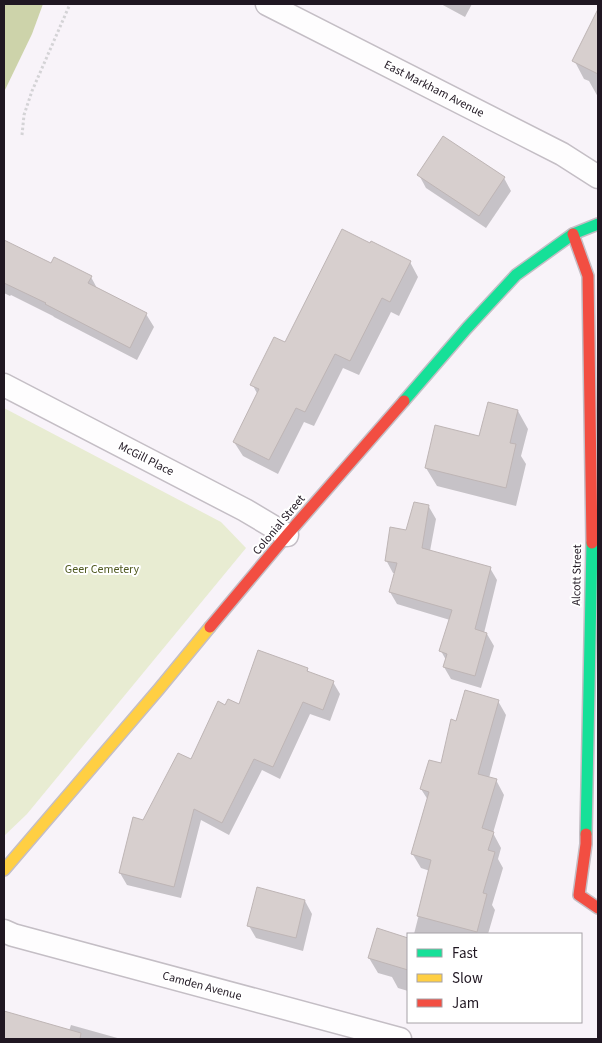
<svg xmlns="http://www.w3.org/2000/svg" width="602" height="1043" viewBox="0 0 602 1043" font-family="'Source Sans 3',sans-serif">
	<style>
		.green { fill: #e8ecd2 }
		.forest { fill: #cdd3aa }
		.shadow { fill: #0003 }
		.building { fill: #d7cfce; stroke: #beb5b5 }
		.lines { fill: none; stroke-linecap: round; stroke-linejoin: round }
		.street-casing { stroke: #c4bec5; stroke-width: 25 }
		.fast-casing { stroke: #c4bec5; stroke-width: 14 }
		.slow-casing { stroke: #c4bec5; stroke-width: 14 }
		.jam-casing { stroke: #c4bec5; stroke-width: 14 }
		.path { stroke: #d4d3d6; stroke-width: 3; stroke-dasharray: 2.5 2.5; stroke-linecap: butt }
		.street { stroke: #fefdfe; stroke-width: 22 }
		.fast { stroke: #16e098; stroke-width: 11 }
		.slow { stroke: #ffcf43; stroke-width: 11 }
		.jam { stroke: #f24e42; stroke-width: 11 }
		.labels { text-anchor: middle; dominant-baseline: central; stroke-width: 4; stroke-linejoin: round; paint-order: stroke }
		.street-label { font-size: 12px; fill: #201722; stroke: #fff }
		.park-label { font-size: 12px; fill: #505a21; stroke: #fff }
	</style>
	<rect width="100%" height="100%" fill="#f8f3f9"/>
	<!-- green -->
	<polygon class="green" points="4,408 221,522 246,548 27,814 4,836"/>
	<!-- forest -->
	<polygon class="forest" points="4,4 43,4 32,34 4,92"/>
	<!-- shadow -->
	<g class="shadow">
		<polygon points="441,4 472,4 465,17"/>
		<polygon points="586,36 598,42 598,97 589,81 584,79 574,60"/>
		<polygon points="419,175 504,178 511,191 486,228 426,188"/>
		<polygon points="4,241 51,265 91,277 98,290 146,314 154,327 137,360 54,317 53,316 11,295 10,296 4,293"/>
		<polygon points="410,262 418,277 399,316 391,312 359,375 343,368 314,426 304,422 278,474 243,456 234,442 258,395 252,384 285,344"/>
		<polygon points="518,411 528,429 521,456 526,464 516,506 437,486 426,468 480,437"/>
		<polygon points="429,507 436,519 430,551 490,568 497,580 484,633 487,634 494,646 481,688 451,679 444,667 446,660 441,651 450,620 397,604 390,592 395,573 393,573 386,560 407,531"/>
		<polygon points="307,669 309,673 333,682 340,694 330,721 310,714 280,779 262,770 229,835 201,820 181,898 127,885 120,873 144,821 191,761 226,706 240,706"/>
		<polygon points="498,701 506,715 489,778 496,780 504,795 493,833 501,848 498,859 503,868 492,905 495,910 488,934 414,934 430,871 421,868 412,853 428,800 421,789 442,765 457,722"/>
		<polygon points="305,901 312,914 303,951 256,938 249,926"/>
		<polygon points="378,930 408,939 408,991 398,988 392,977 378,973 369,958"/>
		<polygon points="4,1012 69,1031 71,1025 121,1039 4,1039"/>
	</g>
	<!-- building -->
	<g class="building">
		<polygon points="598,9 598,74 572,61"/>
		<polygon points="443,136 505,177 479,216 417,175"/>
		<polygon points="342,229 370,243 371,241 411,261 390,302 382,298 350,361 335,354 305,412 296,408 269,460 233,442 259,389 250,385 274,337 285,342"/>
		<polygon points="4,240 51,263 54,257 92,276 88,283 147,313 130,348 45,304 46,303 4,283"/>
		<polygon points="488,402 518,410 510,443 516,444 506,488 425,468 435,425 479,436"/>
		<polygon points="414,502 429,505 422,548 491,567 475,629 487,633 475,676 443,667 447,654 439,651 452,610 389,592 397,563 385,561 390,527 406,530"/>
		<polygon points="258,650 308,668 307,671 334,681 323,710 303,702 273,767 254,759 222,823 194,809 174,887 119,873 133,817 143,820 178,753 191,759 218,701 225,705 228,699 239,704"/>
		<polygon points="465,690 499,700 478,774 497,779 482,828 494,832 488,850 495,852 483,893 487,894 477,932 417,916 431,860 411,854 429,792 420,789 429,760 441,763 451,719 456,721"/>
		<polygon points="257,887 305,900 296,938 247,926"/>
		<polygon points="377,928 408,938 408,970 368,958"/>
		<polygon points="4,1011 81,1033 80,1039 4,1039"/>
	</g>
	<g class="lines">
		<!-- street casing -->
		<g class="street-casing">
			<g id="street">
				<polyline points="267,4 562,154 598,177"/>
				<polyline points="4,385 245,510 287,535"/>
				<polyline points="4,931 13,935 400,1039"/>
			</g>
		</g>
		<!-- fast casing -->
		<g class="fast-casing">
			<g id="fast">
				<polyline points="404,401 467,328 516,275 573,234 598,224"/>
				<polyline points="586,834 592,543"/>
			</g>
		</g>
		<!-- slow casing -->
		<g class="slow-casing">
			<polyline id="slow" points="4,870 159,689 210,627"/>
		</g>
		<!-- jam casing -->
		<g class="jam-casing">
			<g id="jam">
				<polyline points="573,234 588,276 592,543"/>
				<polyline points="210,627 287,535 404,401"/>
				<polyline points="586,834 586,844 579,895 598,908"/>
			</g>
		</g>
		<!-- path -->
		<polyline class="path" points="22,135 24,115 32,91 70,4"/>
		<!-- street -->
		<use href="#street" class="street"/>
		<!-- fast -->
		<use href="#fast" class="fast"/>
		<!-- slow -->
		<use href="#slow" class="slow"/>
		<!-- jam -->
		<use href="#jam" class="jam"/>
	</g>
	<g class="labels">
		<!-- street labels -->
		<g class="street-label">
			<text transform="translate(434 89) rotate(27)">East Markham Avenue</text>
			<text transform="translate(146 459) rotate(27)">McGill Place</text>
			<text transform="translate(279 525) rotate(-50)">Colonial Street</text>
			<text transform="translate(577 575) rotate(-89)">Alcott Street</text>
			<text transform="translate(202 986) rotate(15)">Camden Avenue</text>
		</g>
		<!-- park labels -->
		<g class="park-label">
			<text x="102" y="569">Geer Cemetery</text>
		</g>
	</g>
	<!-- border -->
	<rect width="602" height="1043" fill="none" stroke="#201722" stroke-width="10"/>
	<!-- legend -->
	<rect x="407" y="933" width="175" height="90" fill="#ffffff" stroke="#a6a2a7"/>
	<rect x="417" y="949" width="25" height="8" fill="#16e098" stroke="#a6a2a7"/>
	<text x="452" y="958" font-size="15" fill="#201722">Fast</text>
	<rect x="417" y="974" width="25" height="8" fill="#ffcf43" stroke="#a6a2a7"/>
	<text x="452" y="983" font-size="15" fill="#201722">Slow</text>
	<rect x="417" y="999" width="25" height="8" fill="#f24e42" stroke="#a6a2a7"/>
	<text x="452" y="1008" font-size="15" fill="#201722">Jam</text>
</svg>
